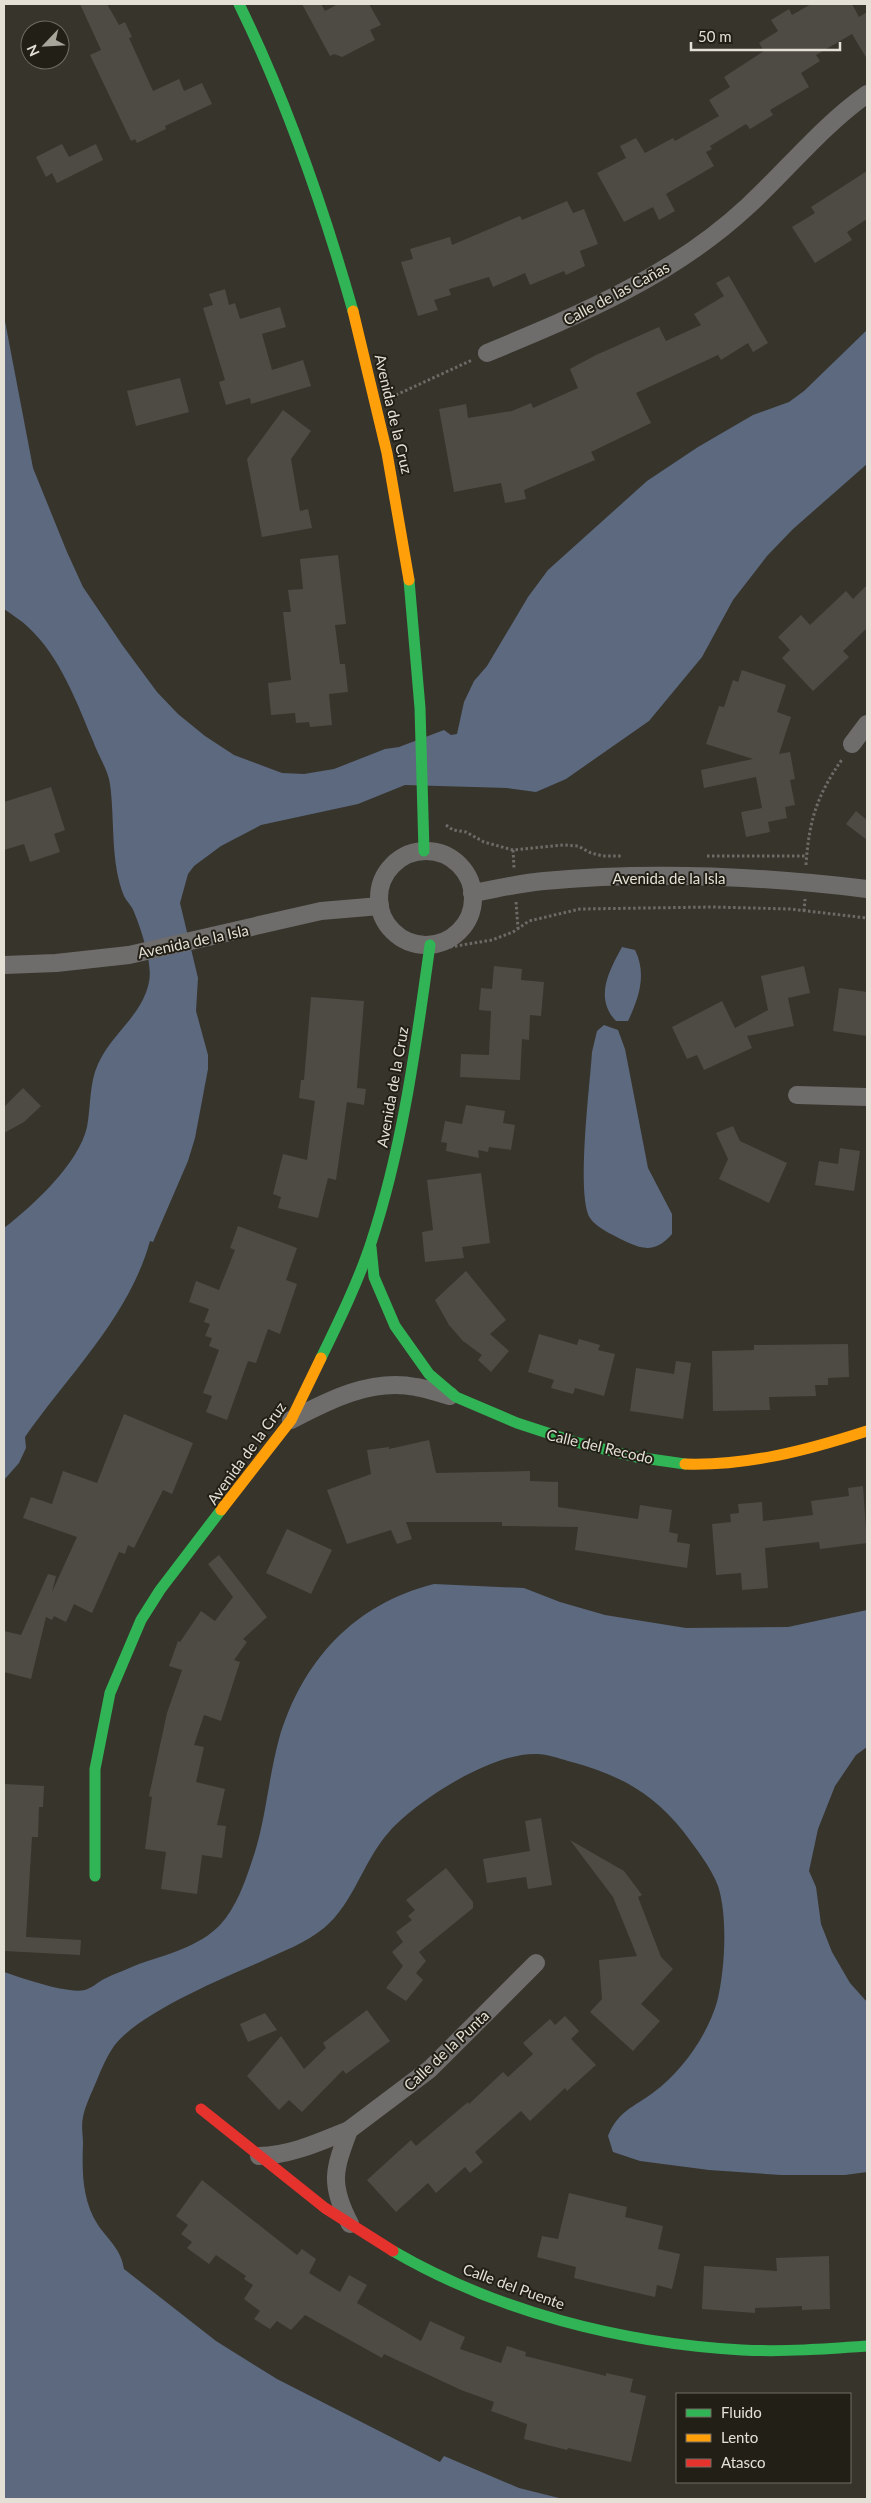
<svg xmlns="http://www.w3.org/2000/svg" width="871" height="2503" viewBox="0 0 871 2503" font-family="Lato,sans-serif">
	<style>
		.water { fill: #5c697f }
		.building { fill: #4e4b44 }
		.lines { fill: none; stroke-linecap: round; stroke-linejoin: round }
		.path { stroke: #6d6a67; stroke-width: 3; stroke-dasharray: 2.5 2.5; stroke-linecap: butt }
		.street { stroke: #6f6d6c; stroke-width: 18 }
		.fast { stroke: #30b455; stroke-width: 11 }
		.slow { stroke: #ff9f0a; stroke-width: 11 }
		.jam { stroke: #e5322d; stroke-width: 11 }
		.labels { text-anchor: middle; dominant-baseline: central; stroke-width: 4; stroke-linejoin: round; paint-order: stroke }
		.street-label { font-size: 15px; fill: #e4e0d5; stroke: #221f17 }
	</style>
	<rect width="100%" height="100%" fill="#37342b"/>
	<!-- water -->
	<g class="water">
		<path d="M4,316l29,152 34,84 16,35 40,59 34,46 21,22 27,22 29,19 48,18 22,1 30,-5 51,-20 14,-2 45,-17 7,5 6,-1 7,-32 10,-21 13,-15 41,-69 20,-27 99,-89 51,-34 55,-32 36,-13 15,-11 63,-61v134l-74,65 -26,27 -34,44 -31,57 -53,64 -83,58 -30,13 -29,-4 -102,-3 -47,19 -97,21 -40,21 -27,20 -6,8 -8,29 18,75 -2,33 12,44v14l-13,69 -7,23 -35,81 -3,-1c-21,76 -81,133 -125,196l1,11 -7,15 -15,17v-252c29,-22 75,-65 83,-101 4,-21 2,-43 11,-63 14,-31 44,-48 51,-82 4,-18 -8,-53 -15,-70 -2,-6 -7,-10 -10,-16 -14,-34 -9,-77 -14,-112 -2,-14 -12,-29 -17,-43 -16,-38 -33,-85 -65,-114 -7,-7 -16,-12 -24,-18z"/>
		<path d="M622,947l13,3c12,24 4,48 -7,71h-12c-22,-23 -7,-50 6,-74z"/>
		<path d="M604,1025l14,5 7,19 23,119 24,46v20c-14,16 -25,17 -43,9 -10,-5 -33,-15 -39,-25 -14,-24 0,-133 2,-166l5,-21z"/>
		<path d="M434,1584l90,4 36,14 45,13 81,13 102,-1 79,-17v137l-11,8 -21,31 -17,43 -9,42 7,16 5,37 11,28 18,31 17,19v170l-22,3h-64l-72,-5 -69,-9 -27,-9 -5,-16c10,-25 26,-29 46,-44 28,-21 53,-56 63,-90 8,-31 11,-86 1,-116 -7,-19 -23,-39 -35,-55 -32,-40 -66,-57 -115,-70 -10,-3 -21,-7 -31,-7 -44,-2 -120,46 -148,78 -26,29 -35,71 -65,96 -18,15 -43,24 -64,34 -39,17 -121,51 -146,84 -9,13 -14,27 -20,41 -4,9 -9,20 -11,30 -2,9 0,18 0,26 -1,29 -1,57 15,82 11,16 23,24 26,44l92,72 61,38 163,83 4,-6 75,32 44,11h-559v-527c18,6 63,22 81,18 7,-2 13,-8 19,-11 12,-6 24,-10 35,-15 27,-9 61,-18 81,-39 16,-17 25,-43 32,-64 14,-40 16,-82 27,-122 23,-78 75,-135 155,-155z"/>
	</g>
	<!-- building -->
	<g class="building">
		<polygon points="80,4 107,4 119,25 125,22 132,37 129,38 153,91 179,79 184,91 202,83 212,104 165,126 166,129 137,143 135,139 131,141 90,55 101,50"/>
		<polygon points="302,4 321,4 325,11 338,4 369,4 381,25 370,30 375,40 342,57 334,54 330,56"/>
		<polygon points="811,4 852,4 859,17 867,12 867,59 852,34 816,55 820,61 801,73 809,87 770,110 773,115 750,129 746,124 710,146 712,149 706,152 714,166 666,194 675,211 659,220 653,207 624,222 597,173 626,158 620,146 636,138 645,153 673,138 675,141 719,116 709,100 730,87 724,77 764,51 759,43 778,31 771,20 789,9 792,15"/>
		<polygon points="62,144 69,157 96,144 103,160 57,183 52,173 46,177 36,157"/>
		<polygon points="867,171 867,219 847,232 852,240 815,263 792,227 815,213 811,207"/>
		<polygon points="567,201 573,213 584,209 598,244 580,251 585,266 566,275 564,271 530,285 525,273 493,287 489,277 449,289 451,295 434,300 438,310 418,316 401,262 413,259 410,249 450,237 452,245 520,216 522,220"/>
		<polygon points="729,276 768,343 753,352 748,343 721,360 718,355 636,393 651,423 591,452 595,460 524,490 526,499 505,503 501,483 454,492 439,409 466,404 468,418 512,411 531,403 533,408 578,388 570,369 596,355 659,327 666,341 701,325 694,314 724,296 716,283"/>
		<polygon points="225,289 229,305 235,303 240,319 280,307 286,327 262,334 272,370 303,360 311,386 251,404 250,398 226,405 219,382 225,380 203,308 213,305 209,294"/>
		<polygon points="180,378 189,412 136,426 127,391"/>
		<polygon points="283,410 311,431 291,459 300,511 308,509 312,528 262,537 247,459"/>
		<polygon points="338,555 346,624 335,625 340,664 345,664 348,692 329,694 332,725 310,727 309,722 296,723 295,713 271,715 268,683 291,680 283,612 291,612 288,590 303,589 300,559"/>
		<polygon points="867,585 867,628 843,651 849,657 813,691 782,658 790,650 778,637 801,615 810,625 846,591 853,599"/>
		<polygon points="742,670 786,685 777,712 791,717 779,754 790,752 795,779 790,780 795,805 785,807 787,818 768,822 770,832 746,837 741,812 762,808 756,777 704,788 701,770 753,759 706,744 719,706 724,707 733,680 738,682"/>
		<polygon points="51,787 65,830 54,834 60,852 30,862 24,844 4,850 4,802"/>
		<polygon points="856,811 867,820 867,840 846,824"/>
		<polygon points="494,966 522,969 521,980 544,982 541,1016 530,1015 529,1040 522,1039 520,1080 460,1077 461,1054 489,1055 491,1011 479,1010 481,988 492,989"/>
		<polygon points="804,966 810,993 788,998 794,1026 747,1036 752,1048 704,1070 697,1055 687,1059 672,1027 722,1001 735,1028 768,1010 761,976"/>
		<polygon points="839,988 867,992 867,1036 833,1031"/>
		<polygon points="311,997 364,1001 357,1088 366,1089 364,1105 347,1102 336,1180 328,1178 318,1218 278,1208 281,1197 273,1194 283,1154 307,1160 315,1101 299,1098 301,1080 304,1080"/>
		<polygon points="23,1088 41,1106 24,1122 4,1133 4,1107"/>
		<polygon points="466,1105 505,1111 503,1123 515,1125 511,1150 489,1147 488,1152 478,1150 479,1158 446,1151 447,1143 441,1142 445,1121 462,1124"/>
		<polygon points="733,1126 740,1141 787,1163 769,1203 719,1179 728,1159 716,1133"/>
		<polygon points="840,1148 860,1151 854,1191 815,1185 819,1161 838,1164"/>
		<polygon points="481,1173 490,1243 462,1247 464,1258 425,1262 422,1232 433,1230 427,1180"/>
		<polygon points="238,1226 297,1248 286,1280 297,1284 280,1334 268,1329 256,1363 248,1361 227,1420 206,1412 212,1396 203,1393 219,1350 209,1346 212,1338 205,1336 210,1324 204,1322 209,1309 189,1302 196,1281 219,1290 235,1250 230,1248"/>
		<polygon points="466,1271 506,1320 490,1334 509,1351 491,1372 478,1360 482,1355 463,1341 449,1325 435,1300"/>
		<polygon points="539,1334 577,1345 579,1339 600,1345 598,1350 615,1354 604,1396 575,1388 573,1394 551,1388 554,1380 528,1372"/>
		<polygon points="848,1344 849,1377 828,1378 828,1385 815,1385 816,1396 769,1397 770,1410 713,1411 712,1351 754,1350 754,1345"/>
		<polygon points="676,1361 691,1363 683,1419 630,1411 636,1368 674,1374"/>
		<polygon points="124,1414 193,1443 172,1494 163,1490 134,1548 128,1545 125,1554 119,1552 92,1613 74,1604 66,1622 54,1616 52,1620 46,1617 31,1679 4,1672 4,1631 21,1635 48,1574 56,1576 52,1592 77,1537 23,1518 31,1497 52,1504 63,1471 97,1483"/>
		<polygon points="429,1440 436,1473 530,1471 530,1481 558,1482 558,1507 638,1519 640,1505 672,1510 669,1532 678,1534 677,1542 690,1544 687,1568 575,1550 578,1527 502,1526 502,1522 406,1522 412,1539 397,1544 391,1530 347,1544 327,1490 371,1474 367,1450 389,1447 389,1449"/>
		<polygon points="863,1486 867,1543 820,1549 819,1542 765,1548 768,1588 742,1590 741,1573 716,1575 712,1524 731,1522 730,1514 739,1513 738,1504 762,1502 763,1521 813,1515 811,1501 849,1496 848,1488"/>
		<polygon points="287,1529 332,1550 311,1594 266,1573"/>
		<polygon points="219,1555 267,1617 243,1639 247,1642 234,1660 240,1662 221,1721 204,1715 194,1745 204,1747 196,1782 225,1789 217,1825 226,1826 222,1858 202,1855 197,1894 161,1889 166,1852 145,1849 152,1797 149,1796 167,1713 182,1670 169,1666 178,1641 180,1642 201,1611 215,1621 233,1597 208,1564"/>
		<polygon points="4,1784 44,1786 43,1807 39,1807 38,1837 32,1837 26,1937 81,1940 80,1955 4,1951"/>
		<polygon points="541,1818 552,1885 528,1889 526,1877 487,1883 483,1859 530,1851 525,1821"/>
		<polygon points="570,1840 624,1871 642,1895 638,1897 661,1957 673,1969 641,2004 660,2021 633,2051 590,2012 602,1999 599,1960 637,1956 613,1897"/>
		<polygon points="446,1868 473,1902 473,1908 419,1952 426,1961 416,1973 423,1980 406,2001 386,1988 403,1966 392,1952 403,1942 396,1932 412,1920 408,1916 415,1910 406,1900"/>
		<polygon points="367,2010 390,2041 346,2074 343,2070 302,2112 289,2100 279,2110 247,2076 281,2036 304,2069 326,2048 323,2043"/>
		<polygon points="265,2013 277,2030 248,2042 240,2024"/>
		<polygon points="565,2016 579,2031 571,2039 596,2065 567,2091 565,2088 530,2121 521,2111 475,2152 483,2162 470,2173 465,2167 436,2193 428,2183 396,2212 367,2180 411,2140 416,2146 468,2102 469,2104 503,2072 508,2077 533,2054 523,2043 550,2019 555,2025"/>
		<polygon points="202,2180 297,2255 302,2249 316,2259 309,2273 340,2292 349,2275 367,2285 357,2303 421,2341 430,2321 465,2337 460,2349 501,2363 507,2346 526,2352 525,2356 606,2376 606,2373 633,2379 630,2392 646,2396 631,2462 568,2448 567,2450 524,2439 527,2424 491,2411 494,2402 461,2390 384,2354 382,2358 305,2315 291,2330 277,2321 270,2329 254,2319 260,2311 244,2299 253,2285 244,2279 246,2276 216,2255 209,2264 187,2248 192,2242 181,2234 188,2225 176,2216"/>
		<polygon points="569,2193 627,2207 625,2217 663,2226 658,2249 680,2254 672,2289 657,2285 655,2297 607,2286 574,2278 576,2267 537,2257 542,2236 558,2239"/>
		<polygon points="829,2256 830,2309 802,2310 802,2306 755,2308 755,2313 702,2309 704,2266 777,2271 776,2258"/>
	</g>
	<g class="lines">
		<!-- path -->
		<g class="path">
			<polyline points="396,395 472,360"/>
			<polyline points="446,825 453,830 466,832 484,842 513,850 564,845 578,846 591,853 603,856 621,856"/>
			<polyline points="513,850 514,868"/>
			<polyline points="707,856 807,856"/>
			<path d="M806,865c3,-45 11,-70 37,-107"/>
			<polyline points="516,902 518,928"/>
			<polyline points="804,911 805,899"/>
			<polyline points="450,947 492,940 513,932 529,921 580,909 712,907 790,909 867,918"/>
		</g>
		<!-- street -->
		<g class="street">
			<path d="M487,353c94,-39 186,-77 261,-147 40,-37 74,-80 119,-112"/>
			<polyline points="852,744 867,724"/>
			<circle cx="426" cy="898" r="47"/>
			<path d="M472,893c24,-4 48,-10 72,-12 107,-10 217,-5 323,8"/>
			<polyline points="4,965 56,963 129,955 321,911 380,906"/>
			<polyline points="797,1095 867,1097"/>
			<path d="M291,1420c38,-20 81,-42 125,-33 12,2 23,6 34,9"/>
			<polyline points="349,2130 430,2069 536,1963"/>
			<path d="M259,2156c33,-1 60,-14 90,-26 -15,40 -20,54 1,94"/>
		</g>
		<!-- fast -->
		<g class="fast">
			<path d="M239,4c48,98 84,202 114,307"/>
			<polyline points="409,580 420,708 424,851"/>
			<polyline points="371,1247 374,1277 395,1326 429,1374 456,1397 517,1423 575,1442 636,1457 685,1464"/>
			<path d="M321,1358c17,-35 38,-78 50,-115 32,-97 45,-198 59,-298"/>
			<polyline points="95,1876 95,1769 110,1693 141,1620 160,1590 221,1510"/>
			<path d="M393,2251c105,61 228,92 349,99 42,2 84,-1 125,-4"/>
		</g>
		<!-- slow -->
		<g class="slow">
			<polyline points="353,311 387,453 409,580"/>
			<path d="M685,1464c63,2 123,-14 182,-33"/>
			<polyline points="221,1510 291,1420 321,1358"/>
		</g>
		<!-- jam -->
		<polyline class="jam" points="201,2109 325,2208 393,2251"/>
	</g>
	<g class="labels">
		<!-- street labels -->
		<g class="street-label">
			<text transform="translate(616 293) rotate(-28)">Calle de las Cañas</text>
			<text transform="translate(394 414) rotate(77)">Avenida de la Cruz</text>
			<text x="669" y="878">Avenida de la Isla</text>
			<text transform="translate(193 941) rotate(-12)">Avenida de la Isla</text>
			<text transform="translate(392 1087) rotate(-80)">Avenida de la Cruz</text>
			<text transform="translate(600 1446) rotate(13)">Calle del Recodo</text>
			<text transform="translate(246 1453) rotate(-54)">Avenida de la Cruz</text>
			<text transform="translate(446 2050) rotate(-43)">Calle de la Punta</text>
			<text transform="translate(514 2286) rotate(20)">Calle del Puente</text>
		</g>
	</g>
	<!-- border -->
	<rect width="871" height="2503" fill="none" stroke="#e4e0d5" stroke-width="10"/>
	<!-- legend -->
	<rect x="676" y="2393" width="175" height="90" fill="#221f17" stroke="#706c63"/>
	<rect x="686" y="2409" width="25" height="8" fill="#30b455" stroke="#706c63"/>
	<text x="721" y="2418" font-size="15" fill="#e4e0d5">Fluido</text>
	<rect x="686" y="2434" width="25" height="8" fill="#ff9f0a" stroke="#706c63"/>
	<text x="721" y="2443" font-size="15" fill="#e4e0d5">Lento</text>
	<rect x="686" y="2459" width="25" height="8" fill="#e5322d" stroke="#706c63"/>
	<text x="721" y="2468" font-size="15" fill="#e4e0d5">Atasco</text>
	<!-- north arrow -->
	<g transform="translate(45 45) rotate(245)"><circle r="24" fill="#221f17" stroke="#706c63"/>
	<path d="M0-4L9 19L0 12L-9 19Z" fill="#a7a49a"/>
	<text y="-8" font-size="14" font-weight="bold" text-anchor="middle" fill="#e4e0d5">N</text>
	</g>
	<!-- scale -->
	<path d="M691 42v8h149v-8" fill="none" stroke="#e4e0d5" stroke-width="2.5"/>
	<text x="698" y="42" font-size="15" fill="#e4e0d5" stroke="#221f17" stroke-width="4" paint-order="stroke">50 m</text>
</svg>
